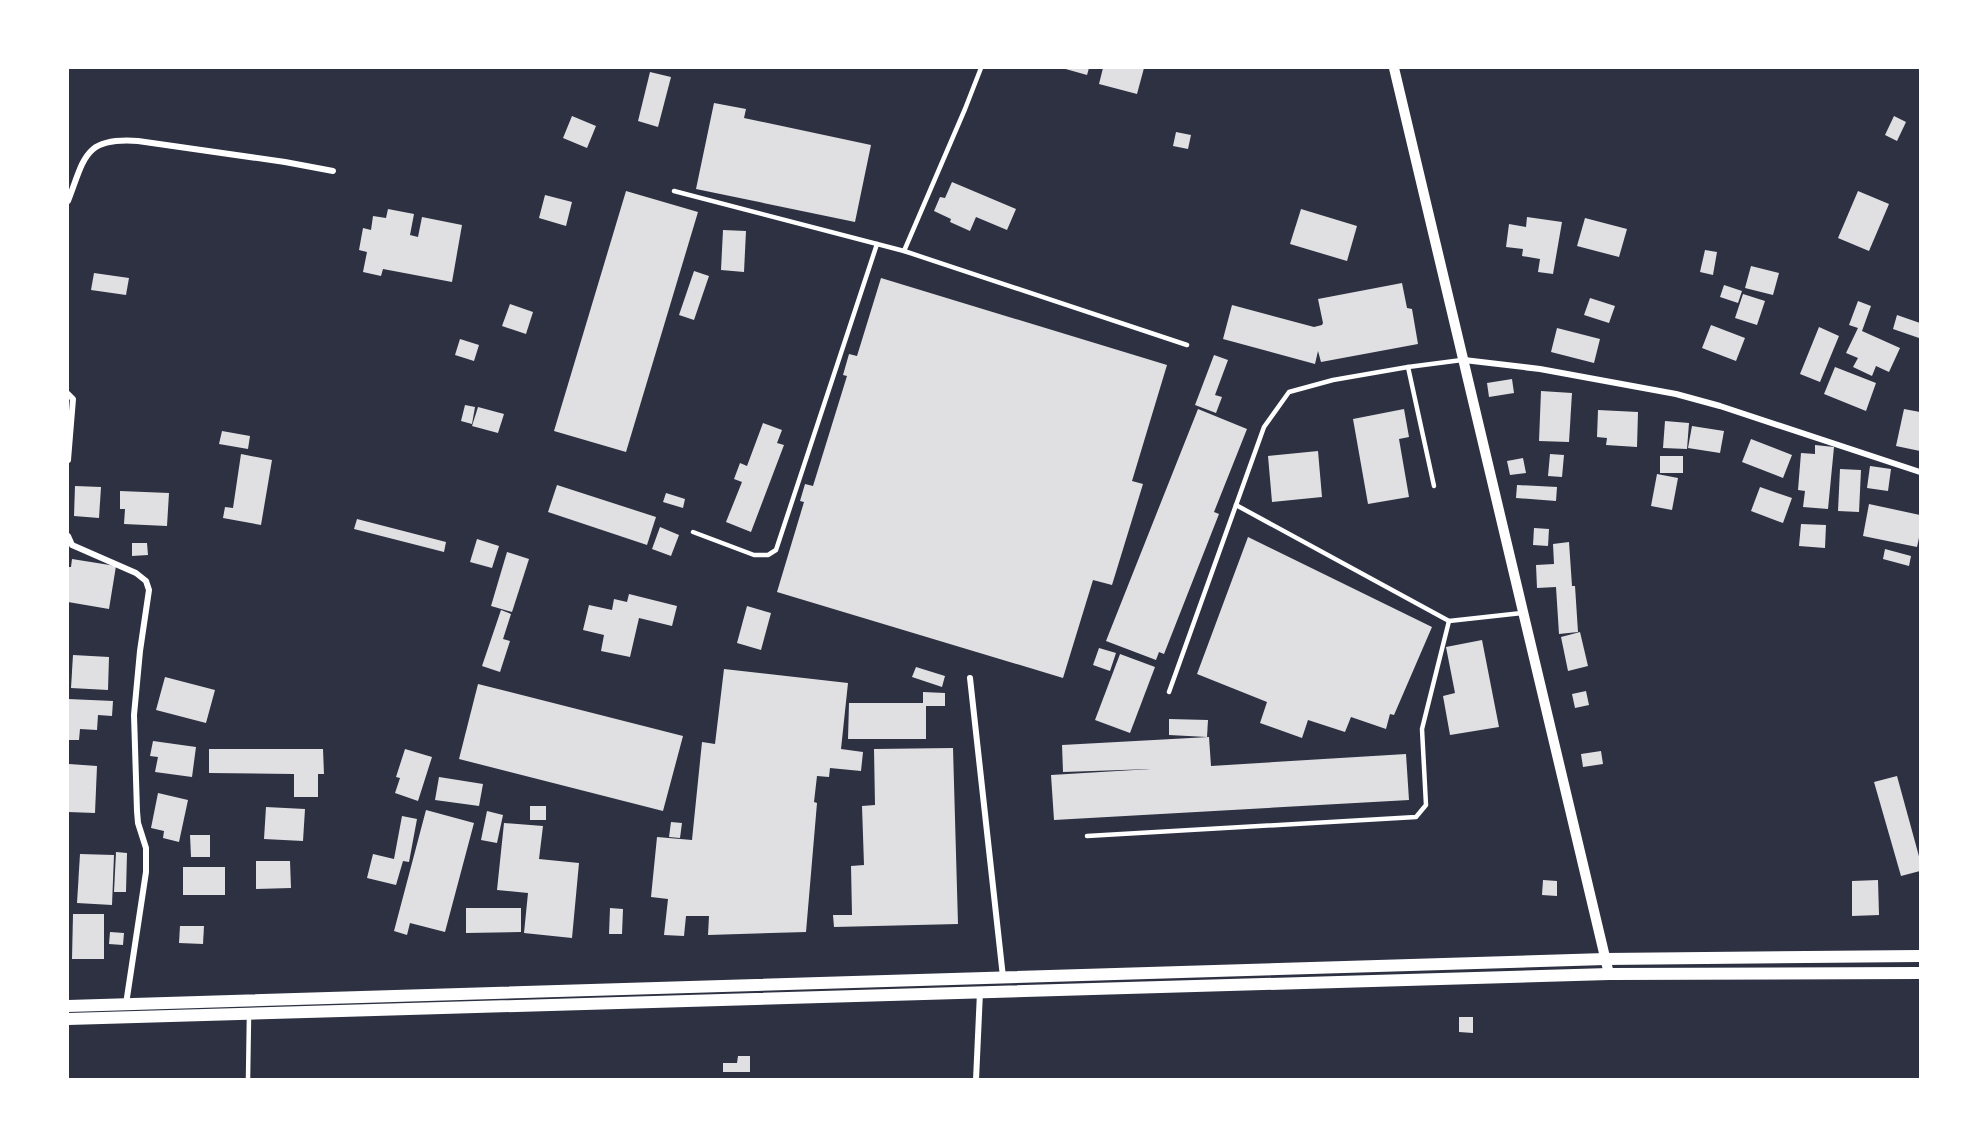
<svg xmlns="http://www.w3.org/2000/svg" width="1988" height="1147" viewBox="0 0 1988 1147" font-family="Inter,sans-serif">
	<style>
		.building { fill: #e0e0e3 }
		.lines { fill: none; stroke-linecap: round; stroke-linejoin: round }
		.service { stroke: #fff; stroke-width: 4.5 }
		.minor { stroke: #fff; stroke-width: 6 }
		.tertiary { stroke: #fff; stroke-width: 10 }
		.secondary { stroke: #fff; stroke-width: 12 }
	</style>
	<rect width="100%" height="100%" fill="#2d3142"/>
	<!-- building -->
	<g class="building">
		<polygon points="1062,68 1089,68 1087,75"/>
		<polygon points="1103,68 1144,68 1137,94 1099,84"/>
		<polygon points="650,72 671,77 658,127 638,121"/>
		<polygon points="714,103 746,109 744,118 871,145 855,222 696,189"/>
		<polygon points="572,116 596,126 587,148 563,138"/>
		<polygon points="1894,116 1906,122 1897,141 1885,135"/>
		<polygon points="1176,132 1191,135 1188,149 1173,146"/>
		<polygon points="952,182 1016,209 1007,230 976,217 970,231 950,222 951,219 934,211 940,197 945,198"/>
		<polygon points="626,191 698,212 626,452 554,431"/>
		<polygon points="1858,191 1889,204 1869,251 1838,238"/>
		<polygon points="545,195 572,202 566,226 539,218"/>
		<polygon points="388,209 414,214 410,235 418,237 422,217 462,225 452,282 383,269 381,276 363,272 367,252 359,250 363,228 371,230 373,216 386,218"/>
		<polygon points="1301,209 1357,226 1347,261 1290,244"/>
		<polygon points="1527,217 1562,222 1553,274 1538,272 1540,259 1522,256 1523,249 1506,247 1509,224 1526,227"/>
		<polygon points="1585,218 1627,229 1619,257 1577,246"/>
		<polygon points="723,230 746,231 744,272 721,270"/>
		<polygon points="1705,250 1717,252 1713,275 1700,272"/>
		<polygon points="1751,266 1779,273 1773,295 1745,288"/>
		<polygon points="694,271 709,276 694,320 679,315"/>
		<polygon points="94,273 129,278 126,295 91,290"/>
		<polygon points="881,278 1167,365 1132,481 1143,484 1112,585 1093,580 1063,678 777,592 804,502 800,501 805,484 813,486 847,376 843,375 849,354 857,356"/>
		<polygon points="1402,283 1407,308 1412,309 1418,344 1321,362 1318,351 1315,364 1223,339 1232,305 1314,327 1322,325 1323,323 1318,299"/>
		<polygon points="1724,285 1742,291 1738,303 1720,297"/>
		<polygon points="1743,294 1765,301 1757,325 1735,318"/>
		<polygon points="1590,298 1615,306 1609,323 1584,315"/>
		<polygon points="1858,301 1871,306 1862,331 1900,348 1889,372 1876,366 1872,376 1853,367 1858,358 1846,353 1858,328 1849,325"/>
		<polygon points="510,304 533,312 526,334 502,326"/>
		<polygon points="1897,315 1920,323 1919,338 1893,329"/>
		<polygon points="1711,325 1745,338 1736,361 1702,348"/>
		<polygon points="1819,327 1839,336 1820,382 1800,374"/>
		<polygon points="1557,328 1600,339 1594,363 1551,352"/>
		<polygon points="460,339 479,345 474,361 455,355"/>
		<polygon points="1214,355 1228,360 1215,395 1222,397 1216,413 1195,405"/>
		<polygon points="1835,367 1876,383 1866,411 1824,394"/>
		<polygon points="1512,379 1514,393 1489,397 1487,383"/>
		<polygon points="1541,391 1572,393 1569,442 1539,441"/>
		<polygon points="465,405 475,407 472,424 461,421"/>
		<polygon points="478,407 504,414 498,433 472,426"/>
		<polygon points="1198,409 1247,429 1214,512 1219,514 1164,654 1159,652 1156,660 1106,641"/>
		<polygon points="1404,409 1409,437 1399,439 1409,497 1368,504 1353,419"/>
		<polygon points="1904,409 1920,412 1920,451 1896,446"/>
		<polygon points="1598,410 1638,412 1637,447 1606,445 1607,438 1597,437"/>
		<polygon points="1665,421 1689,423 1687,449 1663,448"/>
		<polygon points="763,423 782,430 777,443 784,445 751,532 726,522 742,482 734,479 740,463 747,466"/>
		<polygon points="1692,426 1724,431 1720,453 1688,448"/>
		<polygon points="222,431 250,436 248,449 219,444"/>
		<polygon points="1751,439 1792,455 1783,478 1742,462"/>
		<polygon points="1815,445 1834,447 1828,509 1803,507 1805,491 1798,490 1801,453 1815,454"/>
		<polygon points="1318,451 1322,497 1272,502 1268,456"/>
		<polygon points="241,454 272,460 261,525 223,518 225,507 233,508"/>
		<polygon points="1550,454 1564,455 1562,477 1548,476"/>
		<rect x="1660" y="456" width="23" height="17"/>
		<polygon points="1523,458 1526,473 1510,475 1507,461"/>
		<polygon points="1870,466 1891,469 1888,491 1867,488"/>
		<polygon points="1840,469 1861,470 1859,512 1838,511"/>
		<polygon points="1657,474 1678,478 1672,510 1651,506"/>
		<polygon points="557,485 656,517 647,545 548,512"/>
		<polygon points="1517,485 1557,487 1556,501 1516,498"/>
		<polygon points="75,486 101,487 99,518 74,516"/>
		<polygon points="1760,487 1792,498 1783,523 1751,511"/>
		<polygon points="120,491 169,493 167,526 124,524 125,509 120,509"/>
		<polygon points="666,493 685,499 683,508 663,502"/>
		<polygon points="1869,504 1920,515 1920,533 1917,547 1863,536"/>
		<polygon points="357,519 446,542 444,552 354,529"/>
		<polygon points="1801,524 1826,525 1825,548 1799,546"/>
		<polygon points="660,527 679,535 671,556 652,549"/>
		<polygon points="1534,528 1549,529 1548,546 1533,545"/>
		<polygon points="1248,537 1432,627 1394,715 1390,714 1386,729 1351,717 1345,732 1308,720 1302,738 1260,723 1267,702 1197,674"/>
		<polygon points="477,539 499,546 492,568 470,562"/>
		<polygon points="1569,542 1572,586 1575,586 1578,632 1559,634 1556,587 1537,588 1536,565 1554,564 1553,544"/>
		<polygon points="132,543 147,543 148,555 132,556"/>
		<polygon points="1885,549 1911,556 1909,566 1883,559"/>
		<polygon points="507,552 529,559 512,612 491,606"/>
		<polygon points="72,559 116,566 109,609 68,602 68,567 71,567"/>
		<polygon points="629,594 677,606 672,626 639,618 630,657 601,651 604,635 583,630 589,605 612,610 614,599 627,602"/>
		<polygon points="747,606 771,613 761,650 737,643"/>
		<polygon points="501,610 511,614 503,639 510,641 500,672 482,666"/>
		<polygon points="1580,632 1588,666 1568,671 1561,637"/>
		<polygon points="1482,640 1499,727 1450,735 1443,696 1455,693 1446,647"/>
		<polygon points="1099,648 1116,653 1110,671 1093,665"/>
		<polygon points="1120,654 1155,667 1130,733 1095,720"/>
		<polygon points="73,655 109,657 108,690 71,688"/>
		<polygon points="916,667 945,676 942,687 912,677"/>
		<polygon points="724,669 848,683 841,749 863,752 861,771 830,768 829,777 817,776 814,802 817,803 806,932 708,935 709,916 686,916 684,936 664,935 668,899 651,897 657,837 692,840 702,742 715,744"/>
		<polygon points="165,677 215,690 206,723 156,710"/>
		<polygon points="478,684 683,736 663,811 459,759"/>
		<polygon points="1586,691 1589,705 1575,708 1572,694"/>
		<polygon points="923,692 945,693 945,706 926,706 926,739 848,739 849,703 923,703"/>
		<polygon points="68,699 113,701 112,716 98,715 97,730 80,729 79,740 68,740"/>
		<polygon points="1169,719 1208,720 1207,737 1169,735"/>
		<polygon points="1209,737 1211,766 1406,754 1409,800 1054,820 1051,775 1151,769 1063,772 1062,745"/>
		<polygon points="153,741 196,747 192,777 155,772 158,757 150,756"/>
		<polygon points="953,748 958,924 834,927 833,915 852,915 851,866 864,865 862,806 875,805 874,749"/>
		<polygon points="209,749 323,749 324,774 318,774 318,797 294,797 294,774 209,773"/>
		<polygon points="405,749 432,757 418,801 395,793 400,778 396,777"/>
		<polygon points="1601,751 1603,764 1583,767 1581,754"/>
		<polygon points="69,764 97,766 95,813 68,812"/>
		<polygon points="1897,776 1920,860 1920,871 1901,876 1874,782"/>
		<polygon points="439,777 483,784 479,806 435,800"/>
		<polygon points="158,793 188,800 179,842 163,838 164,831 151,828"/>
		<rect x="530" y="806" width="16" height="14"/>
		<polygon points="266,807 305,809 303,841 264,839"/>
		<polygon points="426,810 474,823 445,932 410,923 407,935 394,931"/>
		<polygon points="487,811 503,815 497,843 481,840"/>
		<polygon points="402,816 417,819 409,862 403,861 396,885 367,878 373,854 394,859"/>
		<polygon points="671,822 682,823 680,838 669,837"/>
		<polygon points="504,823 543,826 539,859 579,863 572,938 524,933 528,893 497,890"/>
		<polygon points="190,835 210,835 210,857 191,857"/>
		<polygon points="116,852 127,853 126,892 114,892"/>
		<polygon points="80,854 114,855 112,905 77,903"/>
		<polygon points="256,861 290,861 291,888 256,889"/>
		<rect x="183" y="867" width="42" height="28"/>
		<polygon points="1543,880 1557,881 1557,896 1542,895"/>
		<polygon points="1878,880 1879,915 1852,916 1852,881"/>
		<polygon points="466,908 521,908 521,932 466,933"/>
		<polygon points="610,908 623,909 622,934 609,934"/>
		<polygon points="73,914 104,914 104,959 72,959"/>
		<polygon points="180,926 204,926 203,944 179,943"/>
		<polygon points="110,932 124,933 123,945 109,944"/>
		<polygon points="1459,1017 1473,1017 1473,1033 1459,1032"/>
		<polygon points="738,1056 750,1056 750,1072 723,1072 723,1063 737,1063"/>
	</g>
	<g class="lines">
		<!-- service -->
		<g class="service">
			<polyline points="674,191 904,251 1187,345"/>
			<polyline points="904,251 965,109 981,68"/>
			<polyline points="1408,367 1434,486"/>
			<polyline points="1236,505 1449,621 1522,613"/>
			<polyline points="693,532 754,555 768,555 776,550 877,244"/>
			<polyline points="1169,692 1264,427 1289,392 1333,380 1408,367 1462,360"/>
			<polyline points="1087,836 1416,817 1426,805 1422,729 1449,621"/>
			<polyline points="248,1080 249,1015"/>
		</g>
		<!-- minor -->
		<g class="minor">
			<path d="M68,201c17,-44 16,-64 70,-60l147,21 48,9"/>
			<polyline points="1464,360 1540,369 1676,394 1720,406 1920,472"/>
			<polyline points="68,394 73,399 68,460"/>
			<polyline points="68,536 72,545 136,573 146,581 149,590 140,651 134,715 137,811 138,823 146,848 146,872 126,1004"/>
			<polyline points="970,678 1003,977"/>
			<polyline points="976,1080 980,992"/>
		</g>
		<!-- tertiary -->
		<polyline class="tertiary" points="1394,68 1609,974"/>
		<!-- secondary -->
		<g class="secondary">
			<polyline points="68,1006 1605,959 1920,956"/>
			<polyline points="68,1019 1609,974 1920,973"/>
		</g>
	</g>
	<!-- border -->
	<rect width="1988" height="1147" fill="none" stroke="#ffffff" stroke-width="138"/>
</svg>
